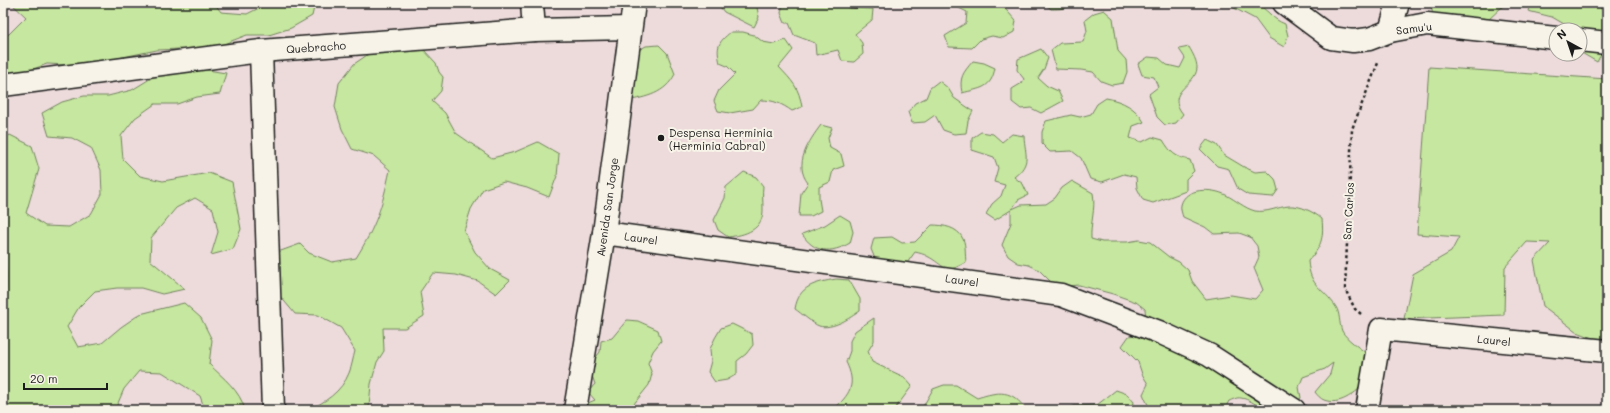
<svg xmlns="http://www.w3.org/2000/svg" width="1610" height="413" viewBox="0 0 1610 413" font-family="Mali,sans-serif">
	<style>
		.green { fill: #c6e79f; stroke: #71825e }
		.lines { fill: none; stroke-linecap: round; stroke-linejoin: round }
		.minor-casing { stroke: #1c1c1c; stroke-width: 25 }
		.path { stroke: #1c1c1c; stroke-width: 2.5; stroke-dasharray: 3 3; stroke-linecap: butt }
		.minor { stroke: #f7f3e8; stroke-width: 22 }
		.poi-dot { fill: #1c1c1c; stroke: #f7f3e8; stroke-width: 1.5 }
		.labels { text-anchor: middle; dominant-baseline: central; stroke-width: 4; stroke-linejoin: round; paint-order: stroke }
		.street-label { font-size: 11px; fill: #1c1c1c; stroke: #f7f3e8 }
		.poi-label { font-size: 11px; fill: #1c1c1c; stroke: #f7f3e8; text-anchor: start }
	</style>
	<rect width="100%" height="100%" fill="#eddbdb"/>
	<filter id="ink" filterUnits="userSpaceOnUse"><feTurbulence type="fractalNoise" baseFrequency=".025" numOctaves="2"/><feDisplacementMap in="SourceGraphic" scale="8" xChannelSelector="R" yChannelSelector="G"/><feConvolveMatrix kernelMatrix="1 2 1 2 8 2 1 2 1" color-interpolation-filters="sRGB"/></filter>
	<g filter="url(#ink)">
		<!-- green -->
		<g class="green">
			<polygon points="11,3 214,3 221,12 247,14 269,3 315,3 312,16 291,28 269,35 247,35 203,52 179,49 157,50 113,59 68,65 47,64 25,72 3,74 3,36 9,34 26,17"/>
			<polygon points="717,3 756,3 759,17 754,27 724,12"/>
			<polygon points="783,3 845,3 849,8 873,9 872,20 855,34 862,43 863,54 854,62 842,61 838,50 816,55 815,43 794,35 789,23 785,23 781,13"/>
			<polygon points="955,3 1000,3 1016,21 1014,32 1003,38 992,36 981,39 972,48 949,47 945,36 966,23 967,12 957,7"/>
			<path d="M1044,3h30c-7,6 -14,6 -23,6z"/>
			<path d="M1228,3c9,0 23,-2 32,3 10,6 12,13 25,18l3,12 -4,11 -15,-9 -14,-19 -21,-11z"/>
			<polygon points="1431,3 1501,3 1503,6 1487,21 1464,27 1444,37 1433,18"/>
			<polygon points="1531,3 1596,3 1607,16 1607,43 1597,62 1580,52 1580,30 1572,30 1571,28 1552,17 1528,11"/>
			<polygon points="1104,10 1113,18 1118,51 1126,60 1127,72 1123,83 1112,85 1101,81 1093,72 1081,70 1056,69 1051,50 1060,43 1083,42 1087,31 1085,20 1094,13"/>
			<path d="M731,32h12l11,3 9,7 11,2 12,-4 7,10 -14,17c13,14 20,20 23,40l-10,4c-10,-7 -18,-11 -31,-11l-8,9 -23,4 -12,-2 -4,-10 5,-11 16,-16 -8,-8 -7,-3c-4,-16 -2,-21 11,-31z"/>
			<path d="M659,45l8,8 8,21c-10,20 -29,23 -48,27l8,-49 11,-6z"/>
			<path d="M1189,47c4,7 8,14 8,21 -1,18 -33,23 -14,46l-7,9 -11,2 -8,-8 -8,-23 9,-7 -4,-10 -12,-2 -4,-11 10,-7 11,1 8,7 13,3 5,-10 -6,-9z"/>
			<path d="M423,49l13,14 3,9 4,5 -2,14 -9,10 13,12 11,20 36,25 23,-6 23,-10 21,12 -2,22 -8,21 -22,-9 -23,-6 -21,7 -12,20 -7,22 11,21 15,17 20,11 -14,14 -18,-13 -22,-6 -23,-2 -13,19 4,24 -19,12h-22l1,23 -7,11 -6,22 -2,23 2,3h-65c18,-6 36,-19 43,-37 3,-7 4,-15 6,-22l-14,-23 -23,-13 -23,-1 -15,-18 -2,-44 22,-8 9,9 23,9 24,-4c20,-32 26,-51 34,-88l-16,-14 -22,-7 -10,-20 -7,-22 4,-24 15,-19 19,-13z"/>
			<polygon points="1041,49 1048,58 1044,69 1038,78 1047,86 1058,91 1063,101 1041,113 1031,108 1021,109 1012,102 1012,89 1022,83 1024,79 1017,70 1018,59"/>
			<path d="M973,61l11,2 11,5c-4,21 -14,20 -33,25 -3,-16 1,-20 11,-32z"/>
			<polygon points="1429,67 1607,79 1607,343 1577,332 1543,306 1534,260 1550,243 1527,242 1505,267 1504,315 1404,319 1413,274 1451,252 1459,237 1417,234"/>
			<path d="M201,69l25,4 -6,21 -23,3 -20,7h-22l-20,14 -14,18 2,23 17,17 23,5 46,-8 23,9 9,47 -8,20 -22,6 7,-23 -5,-23 -18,-11 -19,10 -25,30 -1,22 35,29 -23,5 -21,-6h-24l-22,3 -16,16 -12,20 11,20 24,-4 19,-16 19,-13 44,-11 17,15 11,22 -3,24c14,14 31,26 36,46h-40l-5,-14 -38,-24 -23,-1 -15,18 -9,21h-112c0,-29 -2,-58 0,-86 1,-15 7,-52 0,-65v-120l7,-4 22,11 7,23 -13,44 19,13 24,1 22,-13 11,-20 -1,-24 -10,-22 -19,-10 -23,-2 -7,-23 20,-11 22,-6h24l24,-6 21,-13 23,-5z"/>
			<polygon points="939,81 948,88 954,98 973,111 968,121 966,133 954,134 943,130 935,115 925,122 912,123 908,112 915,103 926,98 930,88"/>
			<path d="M1106,98c17,3 30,10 38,24l-11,4 -3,12 12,4 10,-5 11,3c8,13 12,17 27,20l4,11 -8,8v12l-33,12 -10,-3 -6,-12 -1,-11 -12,-3 -22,8 -12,-3 -9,-21 -9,-7 -22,1 -8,-8v-12l4,-11 25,-6 9,2 11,-3 6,-10z"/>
			<path d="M821,125l11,3 -4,10 2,10 11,6 3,12 -11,4 -3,12 -11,5v12l2,12 -10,5h-12l2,-23 7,-10c-15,-19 1,-42 13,-58z"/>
			<path d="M981,132l12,2 9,8 10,-8 12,2c1,19 8,27 -10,41l9,7 5,11 -10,5 -6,9 9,-4 25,-1 9,-6 7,-10 10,-7 21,12c3,16 -3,30 -2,46l11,3h25l12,-2 11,2 19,15 10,5 9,8 4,11 14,18 25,-4 24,4 8,-9 -9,-22 5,-11 -2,-11 -7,-9 -11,-4 -25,1 -9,-7 -22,-10c-1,-3 -3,-9 -2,-12 4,-18 31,-17 45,-10 10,5 18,13 29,16 12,2 22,-4 34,-5 11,-1 25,6 33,13 2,20 -1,28 -14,42 2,27 15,26 28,46 4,6 3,16 6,24 5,9 17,16 25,23l-3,31c-11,9 -24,21 -40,15 -3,-1 -7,-5 -9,-8l15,-18 3,-11 -8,6 -22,8 -4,10 2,11c-12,11 -25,14 -40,9 -7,-3 -12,-8 -20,-9 -4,-1 -9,2 -12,3l-5,9h-77l1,-5 -5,-11 5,-10 -6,-10 -4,-12 -16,-16 7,-10 12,-2 5,-14 -1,-11 -9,-7 -23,-8 -34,-9 -23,2 -17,-17 -10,-5 -11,-2 -10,-7 -6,-11 9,-22v-13l-16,10 -9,-6 6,-10 9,-8 4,-11 -11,-3 4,-14 -4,-11 -22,-7v-12z"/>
			<polygon points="1207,140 1217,145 1224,155 1244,167 1255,172 1267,171 1275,179 1278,190 1273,197 1248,195 1238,189 1229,169 1217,166 1200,149"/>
			<path d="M744,172l12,5 7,9c-1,8 0,14 0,22 1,22 -18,27 -35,29l-10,-7 -4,-10 11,-22 1,-11z"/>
			<path d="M840,215l10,6 3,11 -3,11c-19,11 -36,10 -48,-9l23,-9z"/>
			<path d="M932,225c11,0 26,2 31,14 3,6 2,16 3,23 -22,14 -21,3 -39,-6 -3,-2 -8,-3 -12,-4l-13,18 -27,-11 -4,-10 3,-11 18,-1 10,6 13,-1z"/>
			<path d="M836,279l13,1 11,19v12c-10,7 -28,19 -41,15 -6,-2 -18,-13 -24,-17 4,-24 20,-26 41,-30z"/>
			<path d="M874,318v23l-6,10 4,11 32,15 8,9 -18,24h-61c17,-16 24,-25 13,-48l4,-11v-10l5,-10z"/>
			<polygon points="627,320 638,321 658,330 661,341 653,351 648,363 652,374 649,385 633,405 622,410 582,410 588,403 595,400 588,392 595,384 591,373 593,361 600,352 601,341 612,338"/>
			<polygon points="732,324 752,334 753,345 746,354 737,361 737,374 727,380 715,382 708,372 711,361 710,349 715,338 721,328"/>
			<path d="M944,385h12l21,13c22,-7 35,-9 49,12h-105l12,-21z"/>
			<polygon points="1116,390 1127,394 1134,402 1132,410 1067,410 1074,406 1097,405"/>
		</g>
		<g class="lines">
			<!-- minor casing -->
			<g class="minor-casing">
				<g id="minor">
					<polyline points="532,3 534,30"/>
					<polyline points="1284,3 1331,38 1353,41 1369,39 1390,31 1427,24 1556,38"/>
					<polyline points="1390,31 1398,3"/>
					<polyline points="1580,40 1607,43"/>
					<polyline points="261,51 273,410"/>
					<polyline points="3,85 261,51 534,30 630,28"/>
					<polyline points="604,233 1061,295 1159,332 1209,355 1294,410"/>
					<polyline points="575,410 604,233 634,3"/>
					<polyline points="1367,410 1381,329 1607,351"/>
				</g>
			</g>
			<!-- path -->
			<polyline class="path" points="1361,314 1355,309 1345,289 1352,129 1378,63"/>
			<!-- minor -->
			<use href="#minor" class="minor"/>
		</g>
	</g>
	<!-- markers -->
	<circle class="poi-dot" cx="661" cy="138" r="4"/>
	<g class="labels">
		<!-- street labels -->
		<g class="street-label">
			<text transform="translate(1414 28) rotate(-7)">Samu'u</text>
			<text transform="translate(316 47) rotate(-4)">Quebracho</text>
			<text transform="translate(607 207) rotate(-82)">Avenida San Jorge</text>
			<text transform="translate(1348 211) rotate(-87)">San Carlos</text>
			<text transform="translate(641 238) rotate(8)">Laurel</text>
			<text transform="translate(962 280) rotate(8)">Laurel</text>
			<text transform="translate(1494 340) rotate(6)">Laurel</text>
		</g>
		<!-- poi labels -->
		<g class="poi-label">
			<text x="669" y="132">Despensa Herminia<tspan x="669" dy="13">(Herminia Cabral)</tspan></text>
		</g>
	</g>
	<!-- margin -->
	<rect width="1610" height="413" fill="none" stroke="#f7f3e8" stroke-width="16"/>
	<rect x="8" y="8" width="1594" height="397" fill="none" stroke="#1c1c1c" stroke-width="1.5" filter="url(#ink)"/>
	<!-- north arrow -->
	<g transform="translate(1568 42) rotate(320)"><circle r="19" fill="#f7f3e8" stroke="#9f9d96"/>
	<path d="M0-3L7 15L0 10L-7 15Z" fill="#1c1c1c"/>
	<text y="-6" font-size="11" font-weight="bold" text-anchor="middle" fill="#1c1c1c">N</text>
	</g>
	<!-- scale -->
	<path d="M24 383v6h83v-6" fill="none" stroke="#1c1c1c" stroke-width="2"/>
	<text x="30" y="383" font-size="12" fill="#1c1c1c" stroke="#f7f3e8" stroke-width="3" paint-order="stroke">20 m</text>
</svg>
